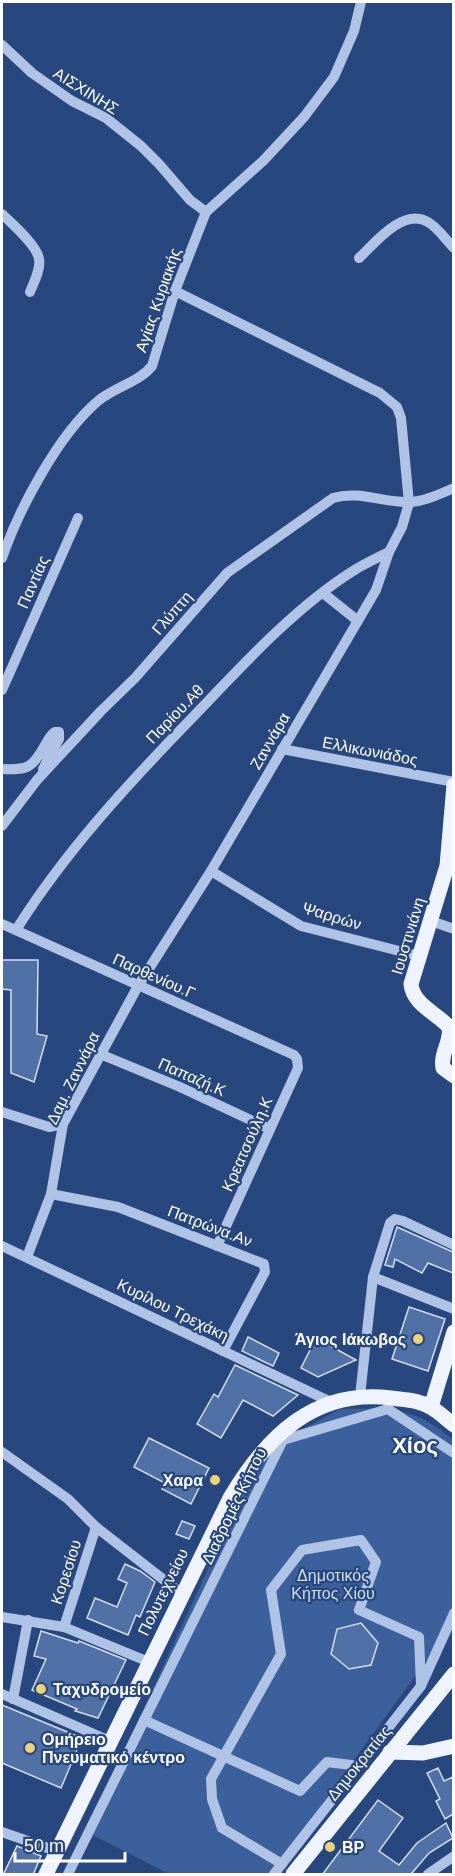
<svg xmlns="http://www.w3.org/2000/svg" width="455" height="1876" viewBox="0 0 455 1876" font-family="Arial,sans-serif">
	<style>
		.green { fill: #3c609b }
		.building { fill: #5170a6; stroke: #d1def4; stroke-width: 1.5 }
		.lines { fill: none; stroke-linecap: round; stroke-linejoin: round }
		.minor { stroke: #aec3e5; stroke-width: 10 }
		.major { stroke: #eef3fd; stroke-width: 15 }
		.poi-dot { fill: #ecd375; stroke: #28477e; stroke-width: 2 }
		.labels { text-anchor: middle; dominant-baseline: central; stroke-width: 4.5; stroke-linejoin: round; paint-order: stroke }
		.street-label { font-size: 16px; fill: #fff; stroke: #28477e }
		.poi-label { font-size: 16px; font-weight: bold; fill: #fff; stroke: #28477e; text-anchor: start }
		.park-label { font-size: 16px; fill: #d1def4; stroke: #28477e }
		.district-label { font-size: 22px; font-weight: bold; fill: #fff; stroke: #28477e }
	</style>
	<rect width="100%" height="100%" fill="#28477e"/>
	<!-- green -->
	<path class="green" d="M340,1409c51,0 72,-4 113,31v184l-182,250h-102l-82,-42 166,-361 30,-31z"/>
	<!-- building -->
	<g class="building">
		<polygon points="2,960 38,960 37,1034 47,1036 34,1082 11,1073 11,990 2,989"/>
		<polygon points="397,1227 453,1252 453,1273 428,1263 422,1273 395,1259 393,1267 385,1265"/>
		<polygon points="409,1307 445,1319 428,1371 392,1359"/>
		<polygon points="248,1337 279,1353 273,1366 242,1351"/>
		<polygon points="316,1338 356,1360 318,1377 301,1368"/>
		<polygon points="235,1365 298,1395 273,1416 243,1400 221,1438 197,1424 214,1394 218,1397"/>
		<polygon points="149,1438 209,1468 191,1504 162,1489 165,1483 134,1467"/>
		<polygon points="182,1521 195,1526 189,1539 176,1534"/>
		<polygon points="125,1564 140,1571 155,1582 140,1617 136,1615 128,1635 87,1618 95,1598 117,1607 127,1583 118,1579"/>
		<polygon points="361,1623 378,1643 371,1665 349,1669 331,1654 337,1629"/>
		<polygon points="41,1631 78,1643 79,1641 126,1660 98,1718 75,1711 77,1709 32,1690 46,1659 34,1656"/>
		<polygon points="2,1705 82,1738 61,1788 2,1763"/>
		<polygon points="438,1768 444,1781 453,1777 453,1814 445,1819 436,1801 440,1799 427,1773"/>
		<polygon points="378,1800 403,1818 379,1851 399,1865 417,1843 446,1823 453,1838 429,1853 412,1873 414,1875 322,1875"/>
		<polygon points="17,1846 41,1856 33,1875 3,1875"/>
	</g>
	<g class="lines">
		<!-- minor -->
		<g class="minor">
			<polyline points="2,45 32,73 72,101 106,118 141,146 159,164 190,200 206,212"/>
			<path d="M2,214c10,10 35,31 37,45 2,10 -5,23 -9,33"/>
			<path d="M359,258c16,-15 43,-49 67,-37 11,5 20,19 28,27"/>
			<path d="M2,558c17,-49 56,-123 96,-157 17,-14 41,-19 54,-35l23,-75 31,-79 57,-51 41,-44 30,-40 20,-46 7,-29"/>
			<polyline points="323,593 358,621"/>
			<polyline points="2,690 78,518"/>
			<polyline points="282,749 454,782"/>
			<path d="M2,769c24,1 30,0 42,-22 4,-6 5,-11 11,-15h4v7l-16,30"/>
			<path d="M2,826l35,-46 64,-69 34,-33 92,-105 106,-75c26,-8 50,5 76,4 14,0 31,-8 45,-14"/>
			<polyline points="211,871 301,926 419,956"/>
			<polyline points="431,921 454,929"/>
			<polyline points="2,924 294,1055 297,1059 298,1068 217,1246"/>
			<path d="M16,930c49,-78 111,-145 175,-211 48,-50 103,-111 162,-148 11,-7 24,-13 36,-19"/>
			<polyline points="100,1054 180,1087 270,1129"/>
			<polyline points="2,1112 49,1127 63,1124"/>
			<polyline points="51,1194 118,1207 264,1264 265,1272 223,1351"/>
			<polyline points="2,1246 331,1402"/>
			<polyline points="27,1257 51,1194 63,1124 138,986 211,871 376,590 389,552 402,527 409,503 401,418 397,407 380,393 175,291"/>
			<polyline points="373,1277 454,1309"/>
			<polyline points="360,1396 373,1277 390,1223 395,1219 403,1221 454,1245"/>
			<polyline points="2,1452 68,1499 96,1527 182,1594"/>
			<polyline points="2,1617 64,1627 149,1662"/>
			<polyline points="64,1627 96,1527"/>
			<polyline points="2,1694 110,1741"/>
			<polyline points="13,1699 28,1620"/>
			<polyline points="144,1720 300,1791 327,1762 359,1766"/>
			<polyline points="2,1832 56,1851"/>
			<polyline points="282,1864 222,1828 212,1799 211,1779 281,1654 271,1590 302,1550 361,1540 376,1562 359,1610 419,1637 421,1686"/>
			<polyline points="68,1874 283,1440 388,1409 454,1453"/>
			<polyline points="274,1874 421,1686 454,1613"/>
			<polyline points="428,1874 454,1856"/>
		</g>
		<!-- major -->
		<g class="major">
			<path d="M454,785l-7,81 -36,118c2,21 26,29 38,43 3,14 -9,26 -6,41l11,8"/>
			<polyline points="431,1407 454,1332"/>
			<polyline points="390,1752 423,1753 454,1746"/>
			<path d="M46,1874l184,-376c36,-61 85,-110 161,-100 14,2 29,2 41,10 7,4 14,11 22,17"/>
			<polyline points="293,1874 454,1674"/>
		</g>
	</g>
	<!-- markers -->
	<g class="poi-dot">
		<circle cx="418" cy="1339" r="6"/>
		<circle cx="215" cy="1480" r="6"/>
		<circle cx="41" cy="1689" r="6"/>
		<circle cx="30" cy="1748" r="6"/>
		<circle cx="330" cy="1847" r="6"/>
	</g>
	<g class="labels">
		<!-- street labels -->
		<g class="street-label">
			<text transform="translate(86 91) rotate(32)">ΑΙΣΧΙΝΗΣ</text>
			<text transform="translate(158 300) rotate(-71)">Αγίας Κυριακής</text>
			<text transform="translate(33 582) rotate(-66)">Παντίας</text>
			<text transform="translate(172 613) rotate(-49)">Γλύπτη</text>
			<text transform="translate(175 714) rotate(-46)">Παρίου.Αθ</text>
			<text transform="translate(270 741) rotate(-60)">Ζαννάρα</text>
			<text transform="translate(370 751) rotate(11)">Ελλικωνιάδος</text>
			<text transform="translate(332 916) rotate(17)">Ψαρρών</text>
			<text transform="translate(408 936) rotate(-73)">Ιουστινιάνη</text>
			<text transform="translate(154 976) rotate(24)">Παρθενίου.Γ</text>
			<text transform="translate(192 1077) rotate(24)">Παπαζή.Κ</text>
			<text transform="translate(73 1078) rotate(-64)">Δαμ. Ζαννάρα</text>
			<text transform="translate(247 1144) rotate(-66)">Κρεατσούλη.Κ</text>
			<text transform="translate(210 1226) rotate(21)">Πατρώνα.Αν</text>
			<text transform="translate(173 1310) rotate(26)">Κυρίλου Τρεχάκη</text>
			<text transform="translate(234 1506) rotate(-64)">Διαδρομές Κήπου</text>
			<text transform="translate(66 1572) rotate(-72)">Κορεσίου</text>
			<text transform="translate(163 1592) rotate(-64)">Πολυτεχνείου</text>
			<text transform="translate(359 1763) rotate(-51)">Δημοκρατίας</text>
		</g>
		<!-- poi labels -->
		<g class="poi-label">
			<text x="406" y="1339" text-anchor="end">Άγιος Ιάκωβος</text>
			<text x="203" y="1480" text-anchor="end">Χαρα</text>
			<text x="53" y="1689">Ταχυδρομείο</text>
			<text x="42" y="1739">Ομήρειο<tspan x="42" dy="18">Πνευματικό κέντρο</tspan></text>
			<text x="342" y="1847">BP</text>
		</g>
		<!-- park labels -->
		<g class="park-label">
			<text x="333" y="1575">Δημοτικός<tspan x="333" dy="18">Κήπος Χίου</tspan></text>
		</g>
		<!-- district labels -->
		<g class="district-label">
			<text x="415" y="1445">Χίος</text>
		</g>
	</g>
	<!-- border -->
	<rect width="455" height="1876" fill="none" stroke="#ffffff" stroke-width="6"/>
	<!-- scale -->
	<path d="M15 1852v9h110v-9" fill="none" stroke="#ffffff" stroke-width="3"/>
	<text x="24" y="1852" font-size="18" fill="#ffffff" stroke="#28477e" stroke-width="4.5" paint-order="stroke">50 m</text>
</svg>
